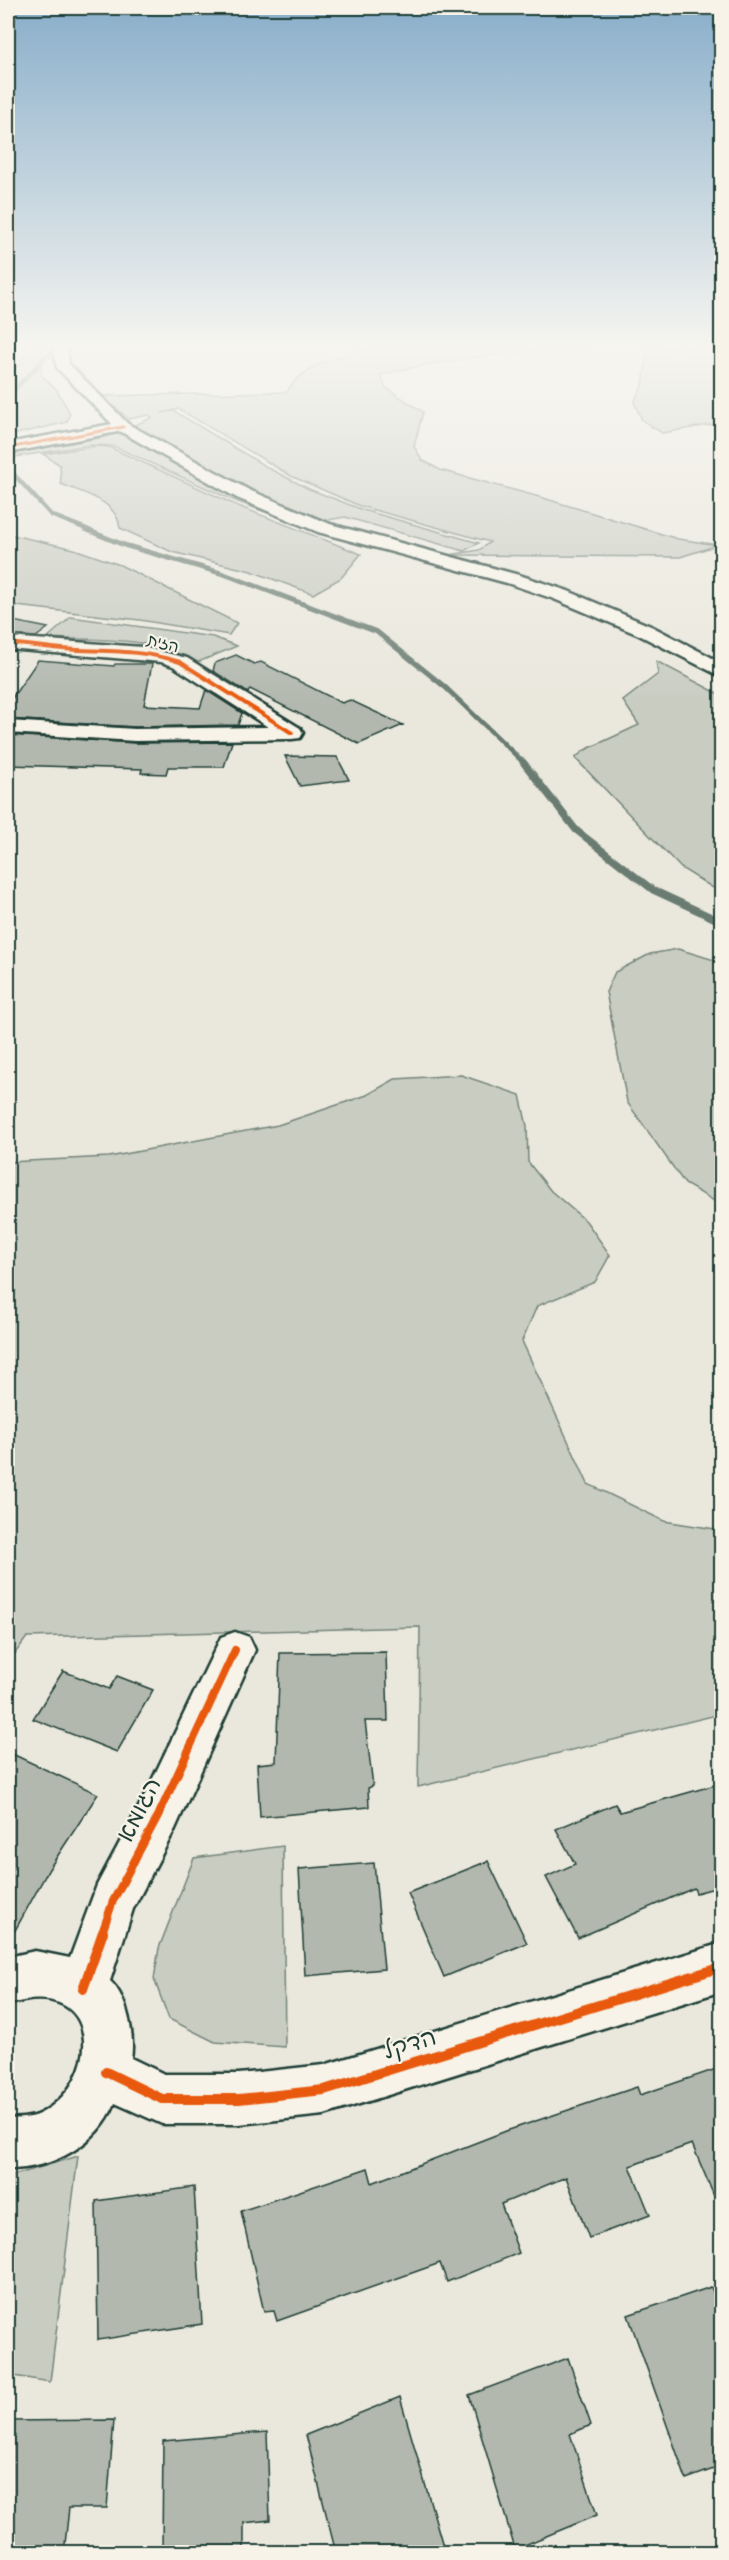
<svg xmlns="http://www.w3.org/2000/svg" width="729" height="2560" viewBox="0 0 729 2560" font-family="Mynerve,'Playpen Sans Hebrew',sans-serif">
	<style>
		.green { fill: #c8ccc1; stroke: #74847a; stroke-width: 1.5 }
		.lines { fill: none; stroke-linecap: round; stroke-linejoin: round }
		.stream-far2 { stroke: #6a7c72; stroke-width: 4.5 }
		.stream-far1 { stroke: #6a7c72; stroke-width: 5 }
		.stream { stroke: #6a7c72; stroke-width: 7 }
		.building { fill: #b2b8ae; stroke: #1f3d34; stroke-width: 1.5 }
		.minor-casing { stroke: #1f3d34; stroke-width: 5 }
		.major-casing { stroke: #1f3d34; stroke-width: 5 }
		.minor { fill: #f7f3e8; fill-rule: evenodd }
		.major { fill: #f7f3e8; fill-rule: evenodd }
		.cycleway-far3-casing { stroke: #f7f3e8; stroke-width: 4.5 }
		.cycleway-far2-casing { stroke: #f7f3e8; stroke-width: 6 }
		.cycleway-far1-casing { stroke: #f7f3e8; stroke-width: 11 }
		.cycleway-casing { stroke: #f7f3e8; stroke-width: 14 }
		.cycleway-far3 { stroke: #e8590c; stroke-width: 3 }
		.cycleway-far2 { stroke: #e8590c; stroke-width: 4 }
		.cycleway-far1 { stroke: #e8590c; stroke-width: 8 }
		.cycleway { stroke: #e8590c; stroke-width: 10 }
		.labels { text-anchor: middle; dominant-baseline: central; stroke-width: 4.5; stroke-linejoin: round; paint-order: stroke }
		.far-street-label { font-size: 16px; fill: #1f3d34; stroke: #f7f3e8 }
		.near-street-label { font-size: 24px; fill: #1f3d34; stroke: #f7f3e8 }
	</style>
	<rect width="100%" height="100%" fill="#eae8dd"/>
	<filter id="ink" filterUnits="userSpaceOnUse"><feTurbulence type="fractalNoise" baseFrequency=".0167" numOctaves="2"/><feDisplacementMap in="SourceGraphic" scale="12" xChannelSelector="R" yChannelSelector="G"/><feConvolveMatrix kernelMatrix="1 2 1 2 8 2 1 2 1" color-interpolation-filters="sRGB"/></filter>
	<g filter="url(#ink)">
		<!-- green -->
		<g class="green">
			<polygon points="8,348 36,348 8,370"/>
			<polygon points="43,348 41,375 56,389 70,413 67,422 8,436 8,374"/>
			<path d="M373,348h232c-66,1 -160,10 -224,27l4,12 38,25 -9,34 8,14 18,10 103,28 135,41 40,6 -38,12 -231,-2 30,-5 11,-8 -130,-36 -69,-30 -112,-67 -18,4 13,-2 96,58 39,20 54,21 116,33 -15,8 -119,-34 -45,8 -65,-24 -122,-55 -23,-1 -82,13v-4l97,-17 47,-19 -3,-3 -20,4 -27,-23 185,-4c16,-29 56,-37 86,-44z"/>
			<polygon points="648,348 721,348 721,423 662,433 642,420 634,402 643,385"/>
			<path d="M98,446l11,1 129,59 123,48 -20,24 -28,16 -62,-23 -79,-19 -52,-24c-3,-28 -36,-34 -59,-44l-1,-19 -17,-11z"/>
			<polygon points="8,534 74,549 120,565 237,623 229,635 140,620 8,605"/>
			<path d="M71,617l142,20 24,9 -41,17c-43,-28 -99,-22 -149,-25z"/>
			<polygon points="656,661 721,695 721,893 681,868 575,758 585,750 639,725 623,701 658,674"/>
			<polygon points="678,949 721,962 721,1205 685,1184 627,1102 606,992 615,972 650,954"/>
			<polygon points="461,1075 520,1095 527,1126 528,1162 551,1191 586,1221 610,1255 595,1282 537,1306 522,1341 588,1484 664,1521 721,1530 721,1714 418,1787 420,1627 27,1637 8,1663 8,1162 109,1157 278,1125 367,1095 395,1079"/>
			<polygon points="283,1846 285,2047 215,2042 169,2019 154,1979 159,1948 194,1858"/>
			<polygon points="78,2156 50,2382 8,2375 8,2177"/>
		</g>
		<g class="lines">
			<!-- stream-far2 -->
			<g class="stream-far2">
				<polyline points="8,396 55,348"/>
				<polyline points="8,468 51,515 89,530"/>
			</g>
			<!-- stream-far1 -->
			<polyline class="stream-far1" points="85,529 124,545 224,574 377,632 445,687 524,763"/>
			<!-- stream -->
			<polyline class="stream" points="523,762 576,830 653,890 722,922"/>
		</g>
		<!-- building -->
		<g class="building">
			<polygon points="8,620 48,628 36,637 8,635"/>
			<polygon points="236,655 254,664 261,662 342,703 350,700 403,725 359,744 250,689 248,693 213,671 215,663"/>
			<polygon points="38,660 114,666 115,664 152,664 144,705 200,708 206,690 242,713 238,725 135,727 8,719 8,704"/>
			<polygon points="8,735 135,743 232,742 224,767 168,767 166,774 141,773 142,769 8,765"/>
			<polygon points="285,756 337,757 349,780 300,786"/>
			<polygon points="386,1652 388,1721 365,1721 373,1786 368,1788 369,1807 260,1817 257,1764 276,1762 280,1653"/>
			<polygon points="63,1671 109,1689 117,1676 153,1690 117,1752 33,1719"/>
			<polygon points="8,1752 98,1794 49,1869 8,1943"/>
			<polygon points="722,1783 722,1886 696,1893 694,1888 578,1938 546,1877 575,1864 556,1829 615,1804 620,1812"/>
			<polygon points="488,1861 527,1943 444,1977 408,1893"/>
			<polygon points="374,1863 384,1969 305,1976 299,1869"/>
			<polygon points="722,2067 722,2215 692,2144 630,2166 650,2215 589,2238 566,2177 501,2204 519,2253 447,2282 440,2263 277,2321 274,2311 264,2312 241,2211 368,2168 372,2183 506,2131 637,2087 640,2095"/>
			<polygon points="194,2187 202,2324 98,2340 96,2201"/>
			<polygon points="711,2287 722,2314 722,2466 686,2479 628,2315"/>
			<polygon points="568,2358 591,2425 570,2434 597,2515 515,2549 469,2395"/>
			<polygon points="400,2397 445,2553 336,2553 306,2435"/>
			<polygon points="114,2420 107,2508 69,2508 64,2553 8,2553 8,2421"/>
			<polygon points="267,2432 270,2520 244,2523 244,2553 162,2553 163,2441"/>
		</g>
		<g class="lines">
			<!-- minor casing -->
			<g class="minor-casing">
				<g id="minor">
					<polygon points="123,422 128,424 131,427 128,430 8,453 8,443"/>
					<polygon points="8,637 142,647 187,658 300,728 303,733 300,738 292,739 135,741 8,733 8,721 135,729 268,727 173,666 161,662 8,649"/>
					<path d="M235,1632l14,5 6,13 -80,179 -42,80 -23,72c17,15 25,55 21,77l33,16h75l85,-9 398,-122v48l-398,124 -85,9h-77l-47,-21c-18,42 -62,66 -107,66v-50c9,-1 22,0 31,-5 65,-33 64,-140 -31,-109v-48l27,-6 35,7 27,-73 46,-86 78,-162z"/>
				</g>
			</g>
			<!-- major casing -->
			<g class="major-casing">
				<polygon id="major" points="53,348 67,348 69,364 128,424 249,490 330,524 519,575 568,591 653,627 722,663 722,677 639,635 554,599 507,583 318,532 237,498 118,430 57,368"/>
			</g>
			<!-- minor -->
			<use href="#minor" class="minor"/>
			<!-- major -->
			<use href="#major" class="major"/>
			<!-- cycleway-far3 casing -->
			<g class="cycleway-far3-casing">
				<polyline id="cycleway-far3" points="8,448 123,427"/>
			</g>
			<!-- cycleway-far2 casing -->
			<g class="cycleway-far2-casing">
				<path id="cycleway-far2" d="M8,643c23,2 47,6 70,7 35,1 68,1 102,12l112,71"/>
			</g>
			<!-- cycleway-far1 casing -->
			<g class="cycleway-far1-casing">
				<polyline id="cycleway-far1" points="102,1933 113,1901 159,1814 235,1650"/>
			</g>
			<!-- cycleway casing -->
			<g class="cycleway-casing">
				<g id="cycleway">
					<polyline points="83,1989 103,1932"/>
					<polyline points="106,2072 162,2099 239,2099 324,2090 722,1967"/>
				</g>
			</g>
			<!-- cycleway-far3 -->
			<use href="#cycleway-far3" class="cycleway-far3"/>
			<!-- cycleway-far2 -->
			<use href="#cycleway-far2" class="cycleway-far2"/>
			<!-- cycleway-far1 -->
			<use href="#cycleway-far1" class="cycleway-far1"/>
			<!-- cycleway -->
			<use href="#cycleway" class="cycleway"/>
		</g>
	</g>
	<!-- sky -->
	<linearGradient id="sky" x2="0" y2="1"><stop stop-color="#89aeca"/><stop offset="0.49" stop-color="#f6f5f0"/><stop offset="1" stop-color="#f6f5f0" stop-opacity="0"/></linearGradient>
	<rect width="729" height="707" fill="url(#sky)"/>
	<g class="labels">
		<!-- far-street labels -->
		<g class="far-street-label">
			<text transform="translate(163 644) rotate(15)">הזית</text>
		</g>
		<!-- near-street labels -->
		<g class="near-street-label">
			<text transform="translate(140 1810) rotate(-63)">הגומא</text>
			<text transform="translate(410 2045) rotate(-17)">הדקל</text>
		</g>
	</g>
	<!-- margin -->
	<rect width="729" height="2560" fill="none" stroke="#f7f3e8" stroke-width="30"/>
	<rect x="15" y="15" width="699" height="2530" fill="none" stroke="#1f3d34" stroke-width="2" filter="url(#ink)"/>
</svg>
